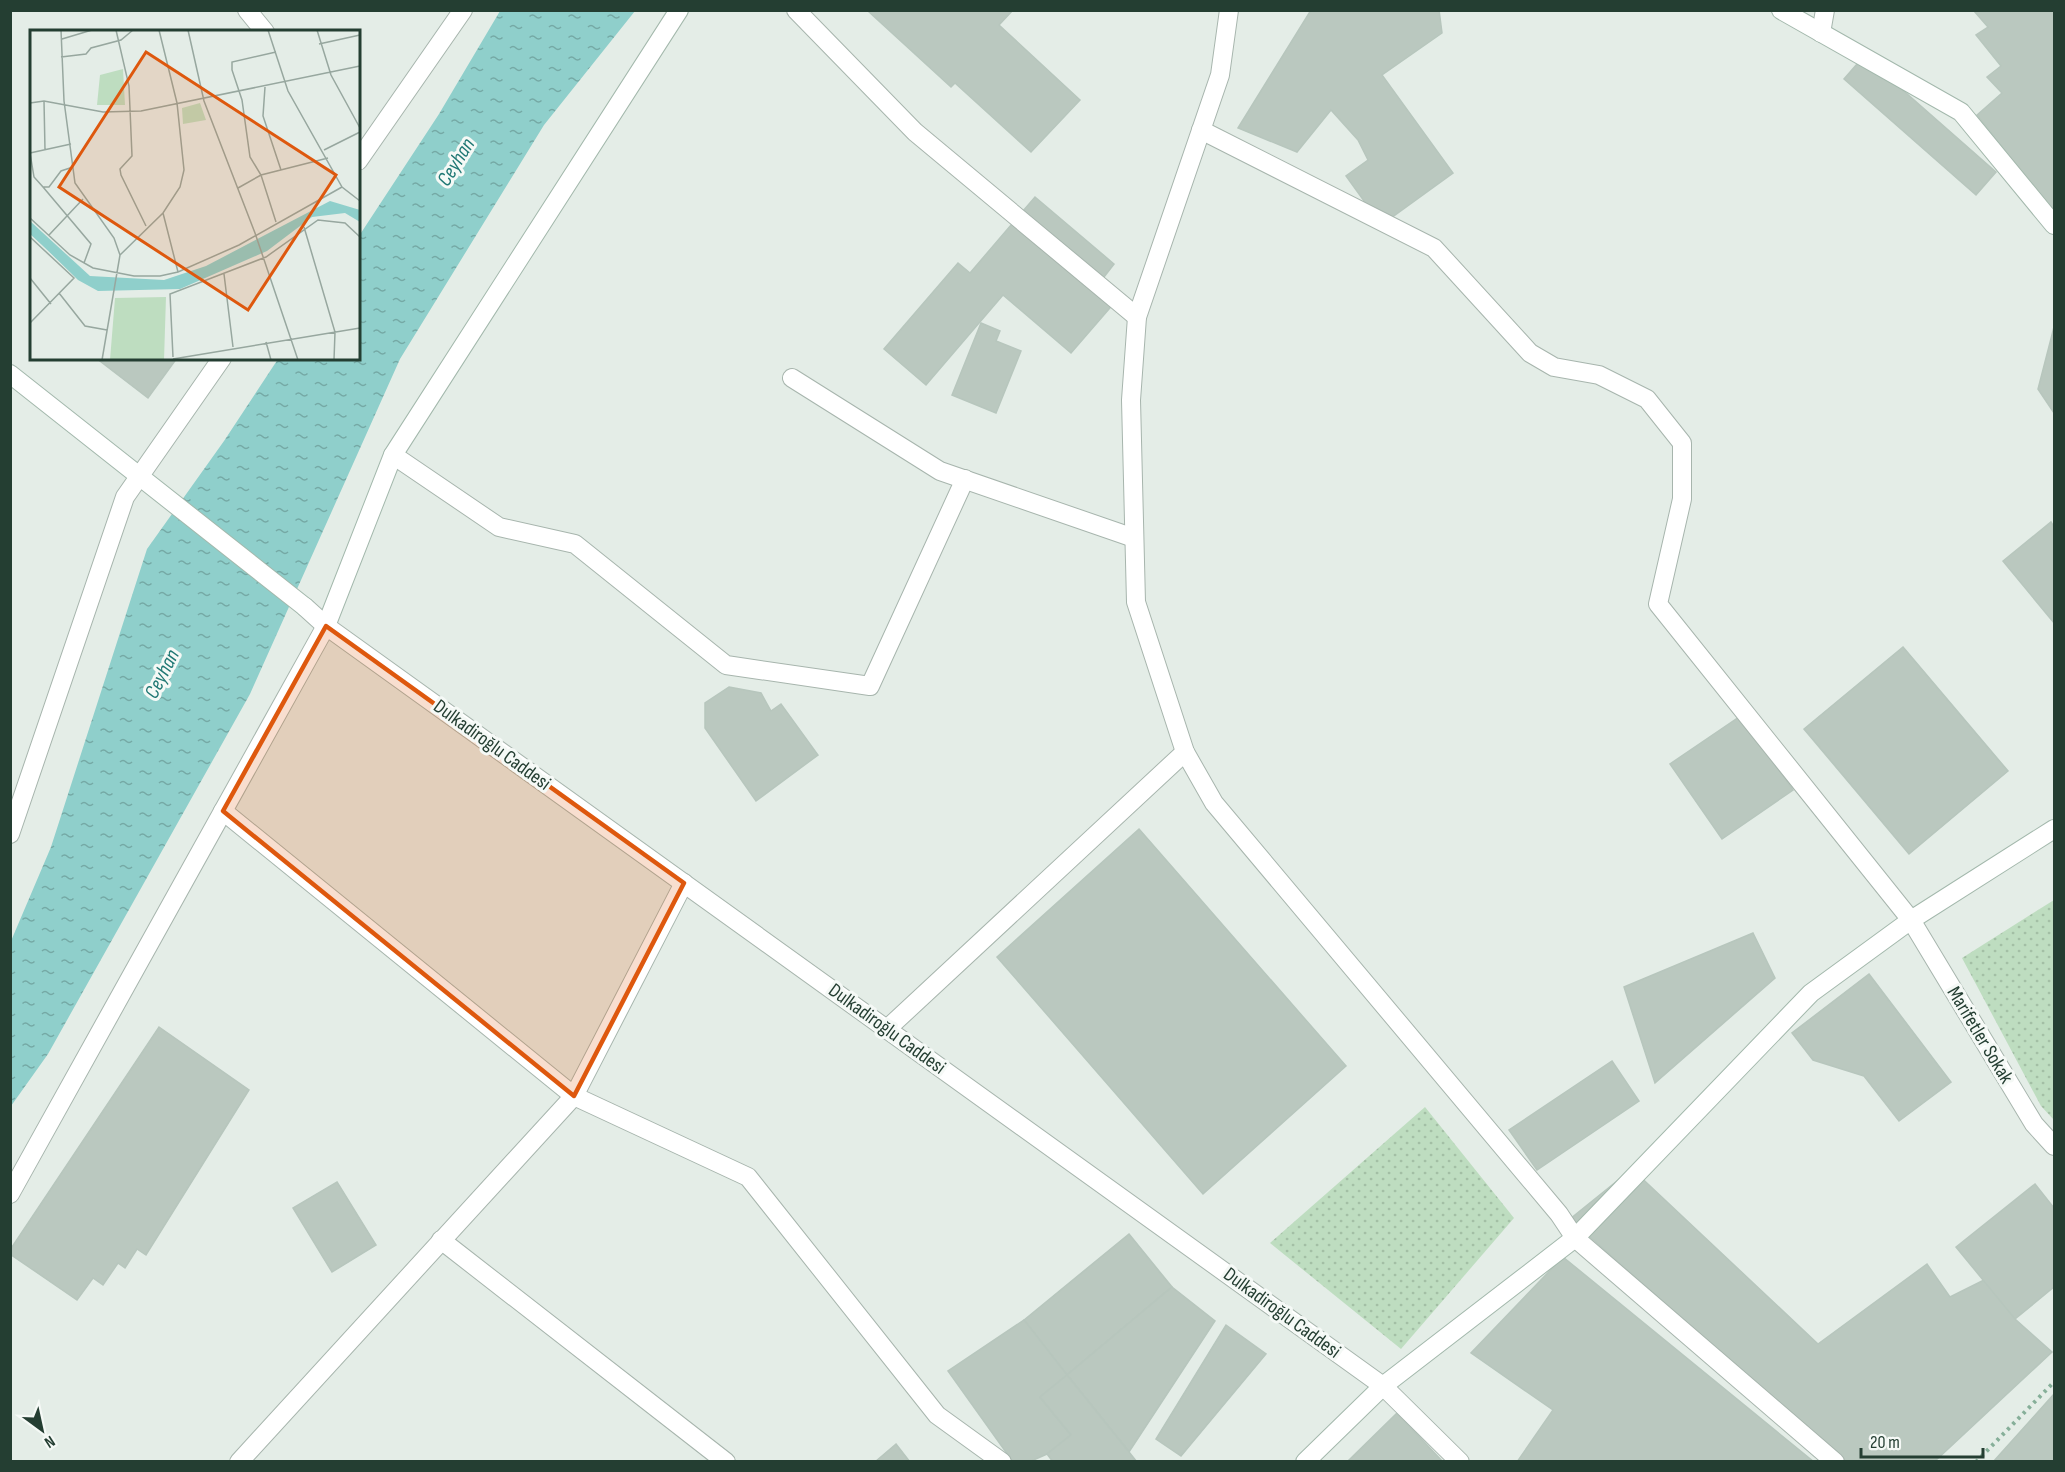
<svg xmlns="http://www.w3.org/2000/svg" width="2065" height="1472" viewBox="0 0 2065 1472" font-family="'Sofia Sans Condensed',sans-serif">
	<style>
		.park { fill: url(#park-dots) }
		.water { fill: url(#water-ripples) }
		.building { fill: #bac8bf; stroke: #b7c6bd; stroke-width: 1.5 }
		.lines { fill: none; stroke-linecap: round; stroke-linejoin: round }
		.lane-casing { stroke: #a7b5ad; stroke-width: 20 }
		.street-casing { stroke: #a7b5ad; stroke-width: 20 }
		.secondary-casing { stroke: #a3b8ac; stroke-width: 20 }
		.path { stroke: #86af99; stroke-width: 4; stroke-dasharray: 3 4.5; stroke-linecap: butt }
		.lane { stroke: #fff; stroke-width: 18 }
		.street { stroke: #fff; stroke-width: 18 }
		.secondary { stroke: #fff; stroke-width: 18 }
		.marked { fill: #de580e; fill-opacity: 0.2; stroke: #de580e; stroke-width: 4.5; stroke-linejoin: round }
		.labels { text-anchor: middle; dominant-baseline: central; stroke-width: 6; stroke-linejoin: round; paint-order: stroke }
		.street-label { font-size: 20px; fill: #243e32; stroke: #f5f9f6 }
		.water-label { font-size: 21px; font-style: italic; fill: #207874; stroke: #f5f9f6 }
		.inset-river { fill: none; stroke: #8fcfcb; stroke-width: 3 }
		.inset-road { fill: none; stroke: #97a79f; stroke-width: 1.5 }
		.view { fill: #de580e; fill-opacity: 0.15; stroke: #de580e; stroke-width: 3 }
		.inset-edge { fill: none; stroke: #243e32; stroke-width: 3 }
	</style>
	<defs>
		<pattern id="park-dots" width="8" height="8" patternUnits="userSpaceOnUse" patternTransform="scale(1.5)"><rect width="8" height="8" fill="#beddc0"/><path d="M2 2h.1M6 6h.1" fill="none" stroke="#a3bfa5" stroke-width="1.8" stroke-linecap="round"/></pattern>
		<pattern id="water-ripples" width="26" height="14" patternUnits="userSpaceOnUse" patternTransform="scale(1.5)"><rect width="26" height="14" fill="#8fcfcb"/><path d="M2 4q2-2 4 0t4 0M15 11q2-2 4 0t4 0" fill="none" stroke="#75a9a5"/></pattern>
	</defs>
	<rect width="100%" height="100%" fill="#e4ede7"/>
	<!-- park -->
	<g class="park">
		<polygon points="2054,900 2054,1120 2041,1106 1962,958"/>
		<polygon points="1425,1107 1514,1218 1401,1349 1270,1243"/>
	</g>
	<!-- water -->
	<polygon class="water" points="500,11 635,11 544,125 400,359 250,694 48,1054 11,1106 11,941 51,847 147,549 224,441 278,359 358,358 359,236 439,114"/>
	<!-- building -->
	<g class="building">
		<polygon points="1013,10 999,25 1080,100 1031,152 955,83 951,87 868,11"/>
		<polygon points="1311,10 1439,10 1442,33 1382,75 1453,173 1384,223 1372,212 1346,176 1368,160 1358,140 1331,110 1297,152 1238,128"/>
		<polygon points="2054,10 2054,208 2052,211 1977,115 2002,93 1987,77 2001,66 1976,35 1988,27 1974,11"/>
		<polygon points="1864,56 1996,172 1976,195 1844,79"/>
		<polygon points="1035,197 1114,264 1097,286 1115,302 1071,353 1003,295 926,385 884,349 958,263 970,273"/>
		<polygon points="981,323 1000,331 996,341 1021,351 996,413 952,395"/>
		<polygon points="2054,327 2054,413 2038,389"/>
		<polygon points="96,358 177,358 148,398"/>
		<polygon points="2051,522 2054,527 2054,623 2003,561"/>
		<polygon points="1903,647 2008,771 1909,854 1804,729"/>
		<polygon points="729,687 761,693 771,711 781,704 818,755 756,801 705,728 705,703"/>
		<polygon points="1742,715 1793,790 1722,839 1670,764"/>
		<polygon points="1139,829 1346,1066 1203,1194 997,957"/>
		<polygon points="1753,933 1775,978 1655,1083 1624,987"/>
		<polygon points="1869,974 1951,1082 1899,1121 1864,1076 1813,1060 1792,1033"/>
		<polygon points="159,1027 249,1090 146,1255 137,1249 125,1268 118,1263 103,1285 93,1278 77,1300 10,1254 10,1250"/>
		<polygon points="1612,1061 1639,1101 1537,1170 1509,1130"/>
		<polygon points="1632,1169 1818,1344 1927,1264 1950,1297 1984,1280 2015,1319 2052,1352 1934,1462 1842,1462 1570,1219"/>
		<polygon points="337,1182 376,1245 332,1272 293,1208"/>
		<polygon points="2035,1184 2054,1208 2054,1287 2015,1319 1956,1247"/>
		<polygon points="1129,1234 1172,1287 1067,1375 1024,1320"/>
		<polygon points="1563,1257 1814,1462 1517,1462 1553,1410 1471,1353"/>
		<polygon points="1172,1287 1215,1321 1129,1452 1067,1375"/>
		<polygon points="1024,1320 1067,1375 1040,1397 1071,1435 1047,1454 1029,1462 1013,1462 948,1371"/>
		<polygon points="1226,1325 1266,1354 1181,1456 1156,1439"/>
		<polygon points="1067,1375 1129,1452 1137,1462 1053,1462 1047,1454 1071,1435 1040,1397"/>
		<polygon points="2054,1394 2054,1462 1993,1462"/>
		<polygon points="1397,1413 1443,1462 1347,1462"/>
		<polygon points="896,1444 910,1462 875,1462"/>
	</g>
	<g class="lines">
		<!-- lane casing -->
		<g class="lane-casing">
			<g id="lane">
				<polyline points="792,378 940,471 1134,538"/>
				<polyline points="393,455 499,527 575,544 726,665 870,686 965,479"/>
				<polyline points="887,1029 1185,752"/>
			</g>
		</g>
		<!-- street casing -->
		<g class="street-casing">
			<g id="street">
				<polyline points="247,10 265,32"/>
				<polyline points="796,10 915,132 1137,317"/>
				<polyline points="1229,10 1220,75 1137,317 1131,400 1136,602 1185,752 1214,803 1559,1214 1575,1238 1835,1462"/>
				<polyline points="1821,33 1825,10"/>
				<polyline points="1201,130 1434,248 1530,353 1554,367 1599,375 1647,399 1682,443 1682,499 1658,604 1911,920 2034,1124 2054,1146"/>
				<polyline points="358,161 463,10"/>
				<polyline points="305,607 326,626 1383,1386 1460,1462"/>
				<polyline points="223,811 574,1096 748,1177 937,1415 1002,1462"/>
				<polyline points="10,834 125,497 222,358"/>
				<polyline points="10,1194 326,626"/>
				<polyline points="441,1240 726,1462"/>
				<polyline points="239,1462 574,1096 684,883"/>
			</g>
		</g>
		<!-- secondary casing -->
		<g class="secondary-casing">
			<g id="secondary">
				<polyline points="1781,10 1961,112 2054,225"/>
				<polyline points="10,374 305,607"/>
				<polyline points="326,626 393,455 679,10"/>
				<polyline points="1305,1462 1383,1386 1575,1238 1811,993 1911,920 2054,829"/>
			</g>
		</g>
		<!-- path -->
		<polyline class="path" points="1976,1462 2054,1382"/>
		<!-- lane -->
		<use href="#lane" class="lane"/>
		<!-- street -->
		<use href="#street" class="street"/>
		<!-- secondary -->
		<use href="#secondary" class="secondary"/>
	</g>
	<!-- marked area -->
	<path class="marked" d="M326,626l358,257 -110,213 -351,-285z"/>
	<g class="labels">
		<!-- street labels -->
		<g class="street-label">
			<text transform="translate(492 745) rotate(36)">Dulkadiroğlu Caddesi</text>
			<text transform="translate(887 1029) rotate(36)">Dulkadiroğlu Caddesi</text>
			<text transform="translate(1980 1035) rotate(59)">Marifetler Sokak</text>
			<text transform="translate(1282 1313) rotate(36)">Dulkadiroğlu Caddesi</text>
		</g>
		<!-- water labels -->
		<g class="water-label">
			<text transform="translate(456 162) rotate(-58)">Ceyhan</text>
			<text transform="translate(162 674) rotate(-63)">Ceyhan</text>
		</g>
	</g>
	<!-- overview -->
	<g transform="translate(30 30)">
		<rect width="330" height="330" fill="#e4ede7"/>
		<path d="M93,39l2,36h-28l3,-30zM170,73l6,17 -23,4 -1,-16zM136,267l-2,63h-54l5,-62z" fill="#beddc0"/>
		<path d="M300,171l30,9v12l-15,-9 -33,4 -45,34 -87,38 -82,2 -20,-11 -48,-47v-12l60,55 74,4 42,-14z" fill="#8fcfcb"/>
		<path class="inset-river" d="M0,202l35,32"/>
		<path class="inset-road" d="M31,0l3,71 11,82 39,55 6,17 -18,105M86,0l13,56 3,70 -12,13 1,6 25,51M158,0l16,71 51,132 43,127M238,0l20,61 54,96 18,14M287,0l14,45 29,53M32,9l30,-9M289,14l41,-9M246,22l-44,10v8l10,30 8,57 11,18 15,47M31,27l25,-3 5,-6 30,-8 12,-10M235,57l-2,29 18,54M14,71l1,49M0,73l14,-2 59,11 38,-1 219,-45M294,120l36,-18M0,123l4,24 9,10h6l12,-16 12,-4M0,123l41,-9M13,157l48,57 -7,19M208,158l23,-13 67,-17M133,183l15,59M0,188l40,37 23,13 41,8h26l18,-4 61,-27 103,-58M274,197l31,105 -1,28M19,205l34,-36M0,207l44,41 -44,45M90,225l43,-42 17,-26 4,-17 -7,-67 -18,-73M194,244l9,73M0,248l21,26M29,263l26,33 22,4M236,312l5,18M143,327l-3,-63 96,-37 52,-37 27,3 15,14M143,329l187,-31"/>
		<path class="view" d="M116,22l190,123 -88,135 -189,-123z"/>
		<rect width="330" height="330" class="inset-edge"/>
	</g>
	<!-- border -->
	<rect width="2065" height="1472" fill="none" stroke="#243e32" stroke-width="24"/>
	<!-- north arrow -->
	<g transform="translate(42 1430) rotate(147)" stroke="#f5f9f6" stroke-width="4.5" paint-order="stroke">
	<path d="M0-4.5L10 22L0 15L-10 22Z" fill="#243e32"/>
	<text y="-9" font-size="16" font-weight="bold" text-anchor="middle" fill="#243e32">N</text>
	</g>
	<!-- scale -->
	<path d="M1861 1448v9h122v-9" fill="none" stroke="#243e32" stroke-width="3"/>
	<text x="1870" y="1448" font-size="18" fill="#243e32" stroke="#f5f9f6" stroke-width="4.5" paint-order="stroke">20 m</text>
</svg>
